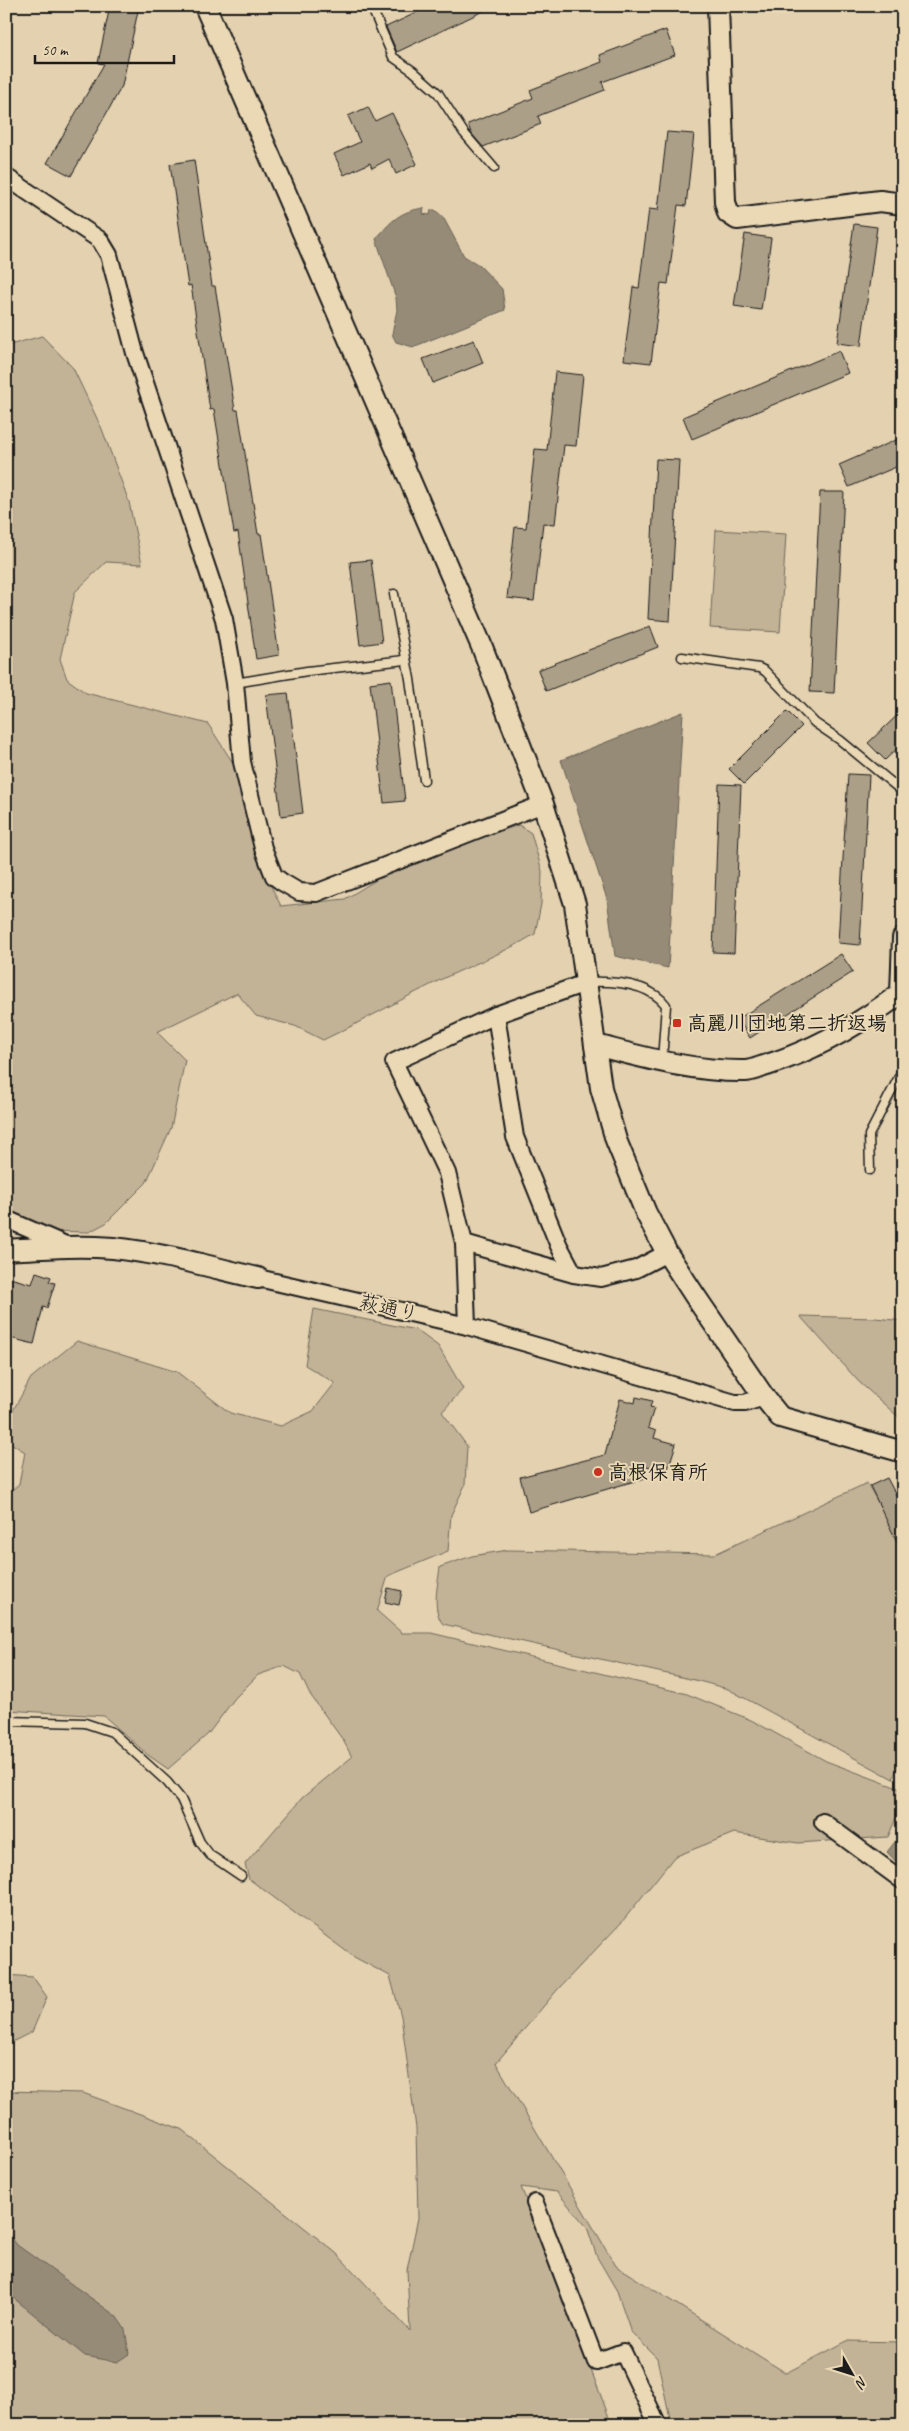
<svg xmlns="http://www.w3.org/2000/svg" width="909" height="2431" viewBox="0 0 909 2431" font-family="Caveat,'Klee One',sans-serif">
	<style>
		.green { fill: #c2b397; stroke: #6f685a }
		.water { fill: #968b77; stroke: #655f53 }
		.building { fill: #ac9f87; stroke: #1c1c1c }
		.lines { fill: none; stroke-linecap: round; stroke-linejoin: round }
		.service-casing { stroke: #1c1c1c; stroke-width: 11 }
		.minor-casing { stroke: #1c1c1c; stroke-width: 20 }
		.tertiary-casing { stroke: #1c1c1c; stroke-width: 24 }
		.service { stroke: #ebd9b6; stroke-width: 8 }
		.minor { stroke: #ebd9b6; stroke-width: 16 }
		.tertiary { stroke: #ebd9b6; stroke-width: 20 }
		.poi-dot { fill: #c8321e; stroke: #ebd9b6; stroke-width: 2 }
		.labels { text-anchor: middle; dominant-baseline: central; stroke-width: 4; stroke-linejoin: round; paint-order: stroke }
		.poi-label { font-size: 20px; font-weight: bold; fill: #1c1c1c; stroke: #ebd9b6; text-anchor: start }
		.street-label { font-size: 20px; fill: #1c1c1c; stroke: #ebd9b6 }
	</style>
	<rect width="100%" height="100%" fill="#e3d1b0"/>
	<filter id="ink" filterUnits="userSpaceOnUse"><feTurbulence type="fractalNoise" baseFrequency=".02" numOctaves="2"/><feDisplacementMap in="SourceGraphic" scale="10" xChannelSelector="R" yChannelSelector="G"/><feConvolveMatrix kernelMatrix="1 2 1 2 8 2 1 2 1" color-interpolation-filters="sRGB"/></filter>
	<g filter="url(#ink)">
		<!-- green -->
		<g class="green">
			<path d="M42,336l31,32 29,61 27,73 13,62 -36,-2 -31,30 -15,67 7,20 19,14 122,31 27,42 24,96 22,44 64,-7 59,-36 115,-38 12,8 11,38 -1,33 -6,30c-31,19 -64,31 -97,47 -39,19 -76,41 -115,59l-28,-14 -39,-10 -19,-23 -80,39 28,28 -14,68 -25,55 -40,40 -17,9 -44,-1 -39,-21v-864z"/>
			<polygon points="716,530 786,534 780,632 710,628"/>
			<polygon points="314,1309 416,1330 438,1346 463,1389 442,1412 467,1446 465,1485 451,1515 448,1551 388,1576 377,1611 402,1633 431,1633 687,1694 751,1720 826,1761 903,1790 903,1801 888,1837 798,1843 734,1833 674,1857 621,1923 558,1989 496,2063 616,2266 786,2373 847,2341 903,2342 903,2425 674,2425 670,2418 657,2358 631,2332 617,2291 597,2257 587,2227 557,2192 521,2187 612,2425 6,2425 6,2091 83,2093 181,2129 336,2253 410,2331 407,2270 418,2218 416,2128 401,2016 390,1976 354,1957 249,1879 245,1864 302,1798 352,1757 343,1740 309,1693 300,1674 284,1666 258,1675 235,1698 208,1734 168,1769 148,1755 104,1716 6,1710 6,1496 19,1484 25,1452 6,1440 6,1423 31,1378 77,1341 177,1372 230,1413 281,1426 313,1411 335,1383 305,1365"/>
			<polygon points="800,1316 875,1318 903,1321 903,1421 858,1381"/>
			<path d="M867,1483l22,39 14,33v197l-10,27 -165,-90 -29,-8 -256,-57c-12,-15 -5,-39 -3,-57l32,-11 36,-6 207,4z"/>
			<polygon points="6,1975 33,1977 47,1997 32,2032 6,2045"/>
		</g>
		<!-- water -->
		<g class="water">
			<path d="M424,208l-1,6 7,1 1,-5h4l8,7 21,39 15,9 23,24 3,21 -92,37 -17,-5 -4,-8 5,-24 -1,-12 -20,-59c15,-18 24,-28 48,-31z"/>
			<polygon points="683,712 668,968 615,956 607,899 561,760"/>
			<polygon points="903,1836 903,1869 887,1852 898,1838"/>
			<polygon points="6,2230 17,2245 116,2316 125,2329 129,2354 117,2362 85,2356 6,2292"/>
		</g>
		<!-- building -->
		<g class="building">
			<polygon points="110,6 139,6 122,86 71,176 47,163 104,64 98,63"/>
			<polygon points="431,6 494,6 397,52 386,27"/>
			<polygon points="666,30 675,55 602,82 605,90 538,116 541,124 483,147 471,133 468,124 533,98 530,90 602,62 600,55"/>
			<polygon points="368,107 375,121 392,113 417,164 396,174 389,159 372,168 370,163 344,175 334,154 360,142 348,116"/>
			<polygon points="667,132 694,134 686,206 678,205 668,284 661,283 651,363 624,360 633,287 639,288 649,209 658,210"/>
			<polygon points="194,160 212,286 215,286 235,410 238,410 258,534 261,534 279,655 256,659 238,532 234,533 214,409 210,410 191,285 188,286 170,164"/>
			<polygon points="854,224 877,227 861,346 837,343"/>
			<polygon points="745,234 771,238 761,310 734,306"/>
			<polygon points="474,340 483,363 433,383 423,359"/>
			<polygon points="839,351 848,373 692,439 683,417"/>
			<polygon points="555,372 583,375 576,446 564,445 555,524 543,523 534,601 507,598 515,527 526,528 535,449 547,450"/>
			<polygon points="903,437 903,464 849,487 839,465"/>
			<polygon points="656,459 679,460 670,621 648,619"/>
			<polygon points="820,492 844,492 834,693 810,692"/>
			<polygon points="371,560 382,642 360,645 350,562"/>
			<polygon points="650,626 658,647 546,691 538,670"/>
			<polygon points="391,680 405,801 384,803 370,683"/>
			<polygon points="288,693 303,813 281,816 266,695"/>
			<polygon points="903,710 903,743 885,760 868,743"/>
			<polygon points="787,711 802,726 744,784 729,769"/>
			<polygon points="848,774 869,775 860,945 838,943"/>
			<polygon points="719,784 741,785 734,953 713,952"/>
			<polygon points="841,954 853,972 750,1038 738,1019"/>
			<polygon points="36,1272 51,1277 49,1282 55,1283 47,1308 43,1307 34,1344 6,1337 6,1277 32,1284"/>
			<polygon points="636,1397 652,1401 650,1407 654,1408 648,1428 656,1431 654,1438 676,1444 667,1472 640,1464 645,1478 529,1512 520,1477 605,1455 620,1399 635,1403"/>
			<polygon points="887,1478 903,1508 903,1554 870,1486"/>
			<polygon points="388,1588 402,1591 399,1605 385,1602"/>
		</g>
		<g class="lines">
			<!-- service casing -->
			<g class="service-casing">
				<g id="service">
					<polyline points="371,6 393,57 413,71 438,93 464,133 494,168"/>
					<polyline points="394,594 410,679 424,780"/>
					<polyline points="682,657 759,668 765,671 815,723 840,740 903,792"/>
					<polyline points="235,683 307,671 405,660"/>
					<path d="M588,982c25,-1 61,1 78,23l-4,56"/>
					<polyline points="870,1170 869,1135 903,1069"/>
					<polyline points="6,1721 85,1723 112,1732 167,1782 181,1799 200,1842 210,1855 241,1876"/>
				</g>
			</g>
			<!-- minor casing -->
			<g class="minor-casing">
				<g id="minor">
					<polyline points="6,177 100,240 109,255 135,353 224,619 235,683 242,762 263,848 274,876 282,882 299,892 316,893 543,804"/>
					<polyline points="496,1015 515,1137 559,1246 574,1274"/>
					<polyline points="6,1219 68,1246"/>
					<polyline points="464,1243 574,1274 601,1278 636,1269 667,1253"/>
					<polyline points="258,1278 467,1326 735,1403 745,1403 764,1397"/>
					<polyline points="467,1326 464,1243 447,1173 394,1062 496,1015 588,982"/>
					<polyline points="823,1822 903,1881"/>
					<polyline points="535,2203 596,2362 623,2352 658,2425"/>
				</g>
			</g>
			<!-- tertiary casing -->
			<g class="tertiary-casing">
				<g id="tertiary">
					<polyline points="205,6 482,647 543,804 575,904 601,1088 616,1140 646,1213 667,1253 695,1296 764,1397 780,1417 903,1452"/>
					<polyline points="718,6 725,202 728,213 737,219 880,201 903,204"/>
					<path d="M595,1045c48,12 99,27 150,26 7,0 15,-4 22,-6 48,-15 94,-42 134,-72l2,-55"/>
					<path d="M6,1250c36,-2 71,-5 107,-2 49,5 97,19 145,30"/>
				</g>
			</g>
			<!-- service -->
			<use href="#service" class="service"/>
			<!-- minor -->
			<use href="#minor" class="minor"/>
			<!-- tertiary -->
			<use href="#tertiary" class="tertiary"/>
		</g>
	</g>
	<!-- markers -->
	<g class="poi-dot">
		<rect x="672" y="1018" width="10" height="10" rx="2.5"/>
		<circle cx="598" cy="1472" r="5"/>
	</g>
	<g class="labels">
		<!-- poi labels -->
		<g class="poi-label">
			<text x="687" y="1023">高麗川団地第二折返場</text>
			<text x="608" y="1472">高根保育所</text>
		</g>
		<!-- street labels -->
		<g class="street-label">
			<text transform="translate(389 1308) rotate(13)">萩通り</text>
		</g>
	</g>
	<!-- margin -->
	<rect width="909" height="2431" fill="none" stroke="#ebd9b6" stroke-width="25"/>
	<rect x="12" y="12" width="884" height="2406" fill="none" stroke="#1c1c1c" stroke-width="2" filter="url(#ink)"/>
	<!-- north arrow -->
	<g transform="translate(852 2374) rotate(129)" stroke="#ebd9b6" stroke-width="4" paint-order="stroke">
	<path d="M0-4L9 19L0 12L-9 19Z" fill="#1c1c1c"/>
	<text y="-8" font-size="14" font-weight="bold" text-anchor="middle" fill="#1c1c1c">N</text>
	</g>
	<!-- scale -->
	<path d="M35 55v8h139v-8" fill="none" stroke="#1c1c1c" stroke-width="2.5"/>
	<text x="42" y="55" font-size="15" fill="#1c1c1c" stroke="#ebd9b6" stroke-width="4" paint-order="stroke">50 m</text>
</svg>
